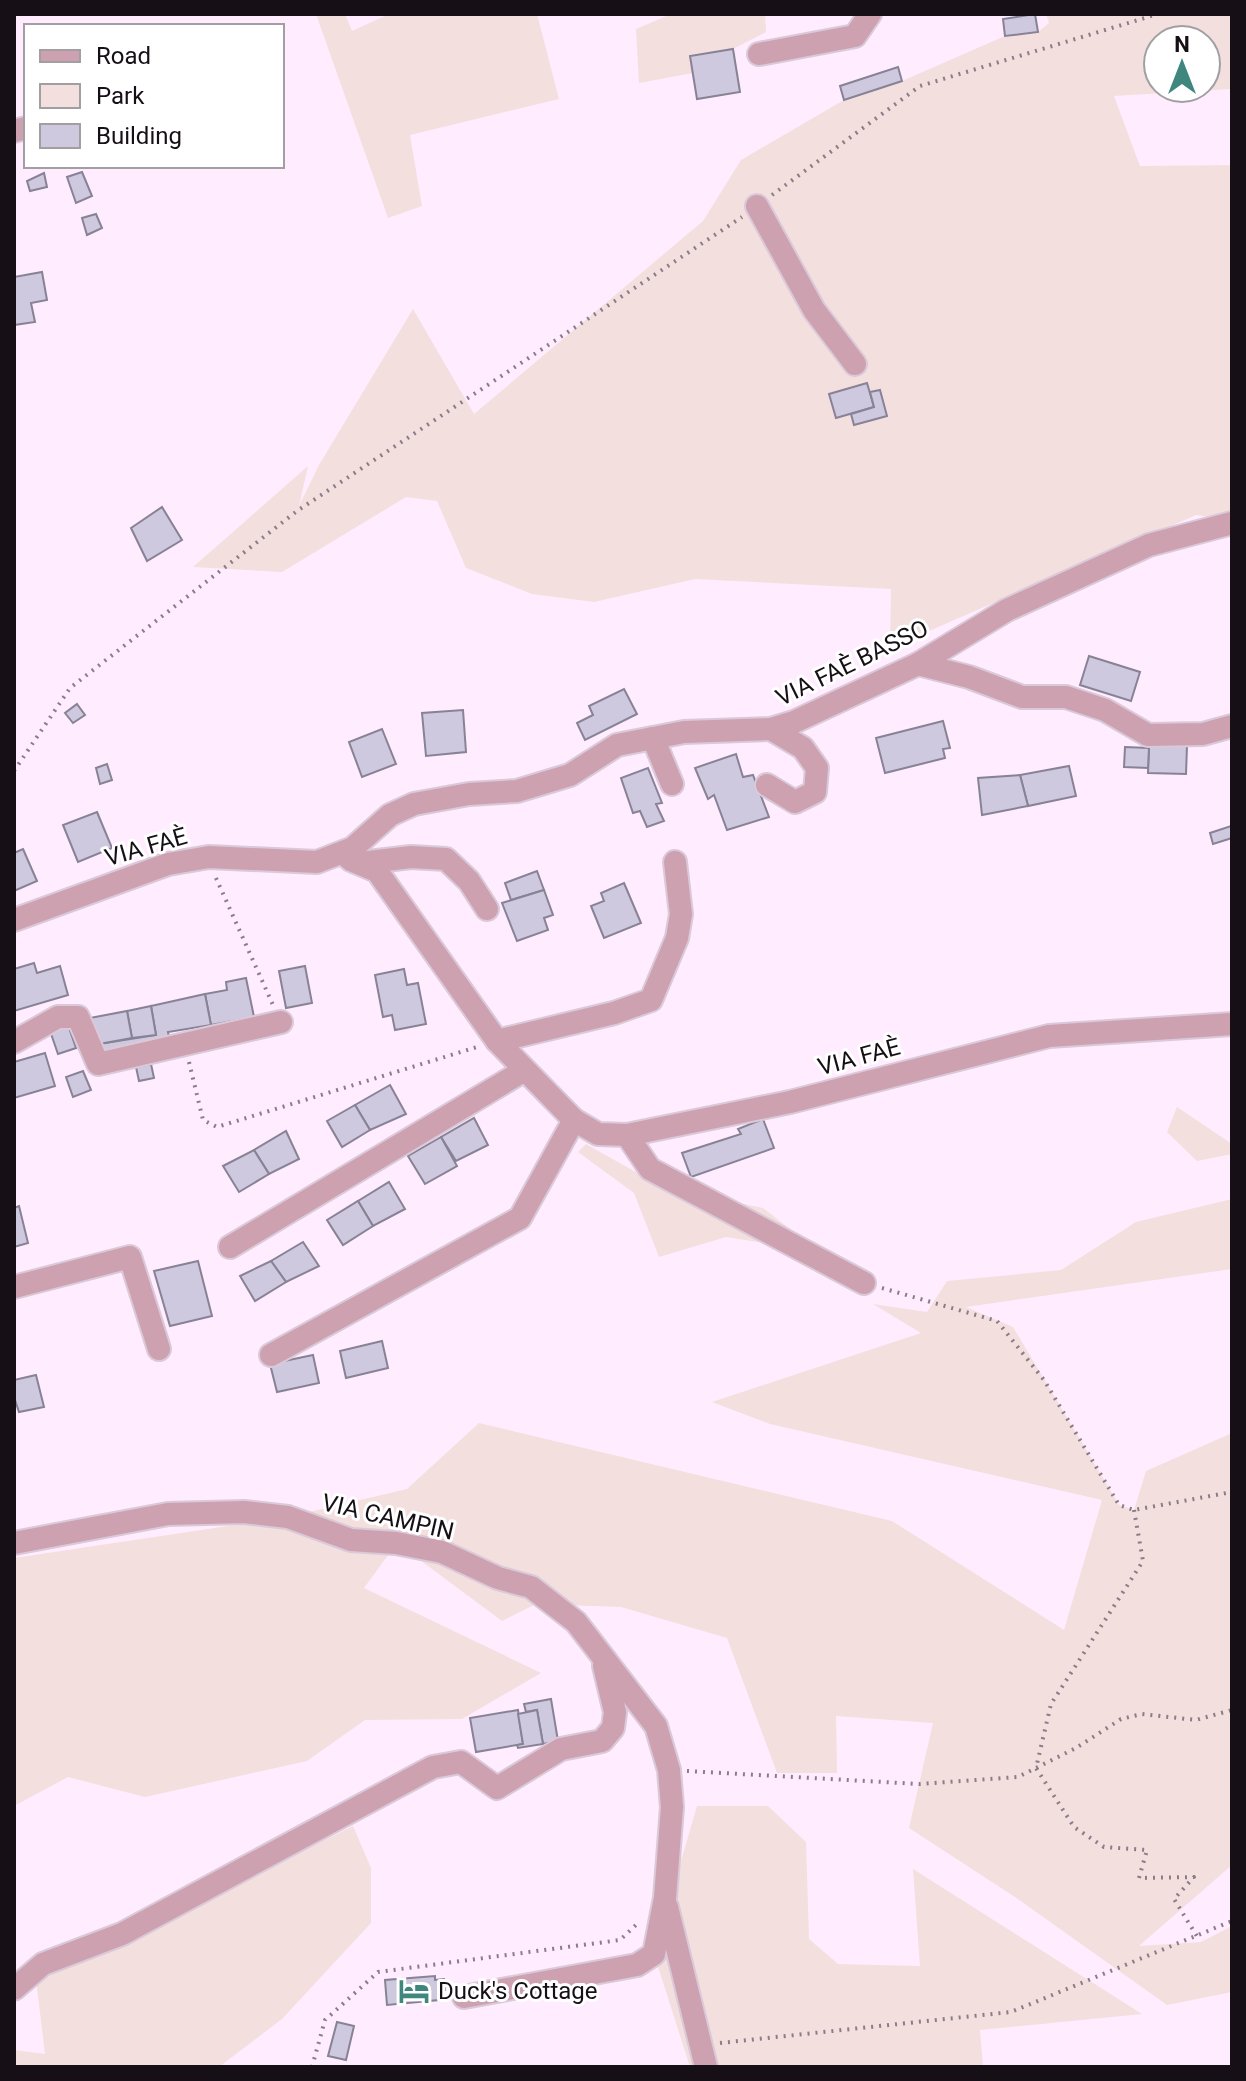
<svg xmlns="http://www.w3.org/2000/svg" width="1246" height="2081" viewBox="0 0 1246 2081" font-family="Roboto,sans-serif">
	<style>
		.green { fill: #f3dfde; fill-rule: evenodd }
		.building { fill: #cfc9df; stroke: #888296; stroke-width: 2 }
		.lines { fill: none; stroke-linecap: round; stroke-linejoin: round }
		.minor-casing { stroke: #dac9d9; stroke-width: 26 }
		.path { stroke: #8a7d89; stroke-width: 4; stroke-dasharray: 2 6; stroke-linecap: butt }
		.minor { stroke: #cda1b0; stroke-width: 22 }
		.labels { text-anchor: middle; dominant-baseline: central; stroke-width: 6; stroke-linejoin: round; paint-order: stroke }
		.street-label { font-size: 24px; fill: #161016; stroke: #fff }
		.poi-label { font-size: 24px; fill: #161016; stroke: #fff; text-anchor: start }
	</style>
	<rect width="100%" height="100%" fill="#ffecfe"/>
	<!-- green -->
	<g class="green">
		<polygon points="316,14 345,14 352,31 389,14 537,14 559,99 410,135 422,206 388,218"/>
		<polygon points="671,14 765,14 766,32 733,49 690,56 693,73 639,83 636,29"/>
		<path d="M1046,14h186v75l-118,7 26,70 92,-1v355l-36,-5 -306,133 1,-59 -196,-10 -101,23 -62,-8 -66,-26 -29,-67 -31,-4 -124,75 -89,-5 115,-101 -9,40 20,-41 94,-156 61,105 229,-193 38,-61 103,-60 58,-19 103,-45 33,-4 11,-9zM1158,40h48v48h-48z"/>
		<polygon points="1177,1107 1232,1144 1232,1154 1197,1161 1167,1132"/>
		<polygon points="586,1144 664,1188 763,1208 820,1252 726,1237 659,1257 634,1193 578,1152"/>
		<polygon points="1232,1199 1232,1269 966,1307 1013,1327 1119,1505 1134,1510 1146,1471 1232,1433 1232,1865 1139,1946 1201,1942 1232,1926 1232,1992 1167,2005 1015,1897 909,1828 933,1723 836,1716 837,1773 777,1773 727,1638 621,1607 536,1604 502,1621 397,1543 364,1588 541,1673 462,1719 365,1720 307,1761 145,1797 68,1777 14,1806 14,1558 288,1517 407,1489 479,1423 892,1521 1064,1630 1102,1500 770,1424 712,1402 921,1333 873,1304 927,1312 947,1281 1061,1270 1136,1222"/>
		<polygon points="697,1806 768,1806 806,1842 809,1939 838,1964 920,1966 913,1869 1142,2014 980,2030 983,2067 690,2067 654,1954"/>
		<polygon points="353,1826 371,1868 371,1923 282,2019 219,2067 14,2067 14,2050 45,2054 35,1971 93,1956"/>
	</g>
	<!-- building -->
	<g class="building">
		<polygon points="1035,14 1038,32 1005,36 1003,19"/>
		<polygon points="733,49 740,92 697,99 690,56"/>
		<polygon points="898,67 902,81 844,100 840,86"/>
		<polygon points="82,172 92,196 76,203 67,177"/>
		<polygon points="44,173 47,187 30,191 27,181"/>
		<polygon points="96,214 102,228 87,235 82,218"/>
		<polygon points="42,272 47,300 31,303 35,322 14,325 14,277"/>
		<polygon points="867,383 874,407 836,418 829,394"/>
		<polygon points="880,390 887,416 854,425 851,414 874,407 870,392"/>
		<polygon points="162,507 182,540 147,561 131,528"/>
		<polygon points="1089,656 1140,672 1131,701 1080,685"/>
		<polygon points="624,689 637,714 585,740 577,723 593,715 589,706"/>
		<polygon points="77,704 85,715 73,723 65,713"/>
		<polygon points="463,710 466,752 426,756 422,713"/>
		<polygon points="943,721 950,748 943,749 945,758 885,773 876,738"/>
		<polygon points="382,729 396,764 362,777 349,742"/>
		<polygon points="1149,745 1187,746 1186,774 1148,773"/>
		<polygon points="1125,747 1149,748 1148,768 1124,767"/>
		<polygon points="736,754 743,777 753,775 769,817 727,830 714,795 708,799 695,768"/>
		<polygon points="107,764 112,780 100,784 96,768"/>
		<polygon points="1069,766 1076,796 1028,806 1020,775"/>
		<polygon points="648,768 662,803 656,804 664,821 647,827 640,811 633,813 621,778"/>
		<polygon points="1020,775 1028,806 982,815 978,778"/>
		<polygon points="97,812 112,848 78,862 63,825"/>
		<polygon points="1231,826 1232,838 1213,844 1210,833"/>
		<polygon points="23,849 37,881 14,891 14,853"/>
		<polygon points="537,871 544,890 511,900 505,883"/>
		<polygon points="624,883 641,923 604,938 591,906 604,901 601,893"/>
		<polygon points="544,890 553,915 544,918 548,930 517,941 502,903"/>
		<polygon points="34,963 37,973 60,966 68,995 14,1011 14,969"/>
		<polygon points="305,966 312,1003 286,1008 279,971"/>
		<polygon points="404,969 407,985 418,983 426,1024 395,1030 392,1015 383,1017 375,975"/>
		<polygon points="246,978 254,1017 211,1025 205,994 227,990 226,982"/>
		<polygon points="205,994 211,1025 168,1032 169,1037 101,1053 99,1044 156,1035 151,1006"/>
		<polygon points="151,1006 156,1035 132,1038 127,1011"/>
		<polygon points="127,1011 132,1038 99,1044 90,1018"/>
		<polygon points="67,1022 76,1048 58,1054 49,1028"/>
		<polygon points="45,1053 55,1086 14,1098 14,1062"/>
		<polygon points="151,1064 154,1078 139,1081 136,1067"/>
		<polygon points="83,1071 91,1090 73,1097 66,1077"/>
		<polygon points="390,1085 406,1114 370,1130 355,1105"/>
		<polygon points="355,1105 370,1130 342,1147 327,1121"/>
		<polygon points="474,1118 488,1145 456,1161 441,1137"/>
		<polygon points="763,1119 774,1148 691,1177 682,1153 741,1134 738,1129"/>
		<polygon points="286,1131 299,1159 269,1174 254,1150"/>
		<polygon points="441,1137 457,1166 425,1184 408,1156"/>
		<polygon points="254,1150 269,1174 239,1192 223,1166"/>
		<polygon points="389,1182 405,1209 373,1226 358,1201"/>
		<polygon points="358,1201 373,1226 343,1245 327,1220"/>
		<polygon points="19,1206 28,1243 14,1247 14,1208"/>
		<polygon points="303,1242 319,1266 286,1282 271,1261"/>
		<polygon points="198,1261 212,1316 170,1326 154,1271"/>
		<polygon points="271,1261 286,1282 255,1301 240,1276"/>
		<polygon points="382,1341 388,1368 346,1378 340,1351"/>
		<polygon points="313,1355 319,1383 277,1392 270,1364"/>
		<polygon points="36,1375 44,1407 19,1412 14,1397 14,1380"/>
		<polygon points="551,1699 558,1741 543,1744 537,1710 526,1712 524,1704"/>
		<polygon points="518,1710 523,1744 476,1752 470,1718"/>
		<polygon points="537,1710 543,1744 518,1748 517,1745 523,1744 518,1714"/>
		<polygon points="435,1976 435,1980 444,1979 445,1990 438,1991 439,2000 387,2005 385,1980"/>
		<polygon points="337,2022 354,2026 346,2060 328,2056"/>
	</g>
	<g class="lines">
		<!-- minor casing -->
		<g class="minor-casing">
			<g id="minor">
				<polyline points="759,54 855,36 870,14"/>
				<polyline points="14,131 26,128"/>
				<polyline points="757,206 814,310 855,364"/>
				<polyline points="918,664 969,677 1022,697 1066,697 1105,710 1148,735 1203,734 1232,726"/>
				<polyline points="653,738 672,784"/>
				<polyline points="767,785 795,802 815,792 817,768 803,748 771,729"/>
				<polyline points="343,853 351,860 377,871 497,1041 574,1120 598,1134 627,1135 790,1102 1049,1036 1232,1024"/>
				<polyline points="360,863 411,857 446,859 469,881 487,909"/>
				<polyline points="14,920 168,864 209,857 317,862 353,848 390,815 414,804 469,794 517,791 570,775 617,745 684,732 771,729 794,722 918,664 1007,610 1149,545 1232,523"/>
				<polyline points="497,1041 614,1013 651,1000 677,938 681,914 675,862"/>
				<polyline points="14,1042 58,1017 78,1017 98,1064 281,1022"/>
				<polyline points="627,1135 650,1169 864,1283"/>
				<polyline points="230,1247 523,1071"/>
				<polyline points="14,1287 130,1257 159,1349"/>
				<polyline points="271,1355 520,1218 574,1120"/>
				<polyline points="14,1543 168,1514 244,1512 288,1517 351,1540 396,1543 442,1552 498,1578 531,1587 576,1622 656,1726 669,1770 672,1807 665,1898 654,1954 637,1965 464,1997"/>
				<polyline points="667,1907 706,2067"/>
				<polyline points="14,1989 43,1964 122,1934 433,1767 461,1762 497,1788 561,1749 602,1741 613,1728 615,1712 604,1666"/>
			</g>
		</g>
		<!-- path -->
		<g class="path">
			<polyline points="772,195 920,86 1158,14"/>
			<polyline points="14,771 70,688 297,511 742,217"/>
			<polyline points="216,878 273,1005"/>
			<polyline points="189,1062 203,1120 217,1127 477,1047"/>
			<polyline points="882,1288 997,1321 1044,1380 1119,1505 1134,1510 1232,1492"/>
			<polyline points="1134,1510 1143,1561 1051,1704 1036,1768 1074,1827 1104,1847 1147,1850 1139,1878 1194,1877 1174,1899 1198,1938"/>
			<polyline points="687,1771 919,1784 1018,1777 1076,1748 1121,1719 1142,1714 1196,1720 1232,1710"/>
			<polyline points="720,2043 1011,2012 1232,1921"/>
			<polyline points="312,2067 325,2020 378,1972 620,1940 638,1923"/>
		</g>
		<!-- minor -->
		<use href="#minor" class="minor"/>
	</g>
	<!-- icons -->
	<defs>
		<g id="hotel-bare" transform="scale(2.4)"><path d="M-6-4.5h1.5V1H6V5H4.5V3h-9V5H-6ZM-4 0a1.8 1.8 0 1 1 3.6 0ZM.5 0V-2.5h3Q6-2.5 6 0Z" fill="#3f867f" stroke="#fff" stroke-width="2.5" paint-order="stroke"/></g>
	</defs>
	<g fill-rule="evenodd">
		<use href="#hotel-bare" x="414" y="1991"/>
	</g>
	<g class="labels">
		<!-- street labels -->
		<g class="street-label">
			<text transform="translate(852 663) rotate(-26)">VIA FAÈ BASSO</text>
			<text transform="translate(146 847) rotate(-16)">VIA FAÈ</text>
			<text transform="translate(859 1057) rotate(-15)">VIA FAÈ</text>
			<text transform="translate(388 1517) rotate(13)">VIA CAMPIN</text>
		</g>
		<!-- poi labels -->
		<g class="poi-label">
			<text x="438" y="1991">Duck's Cottage</text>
		</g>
	</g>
	<!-- border -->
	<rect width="1246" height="2081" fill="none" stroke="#161016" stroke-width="32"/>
	<!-- legend -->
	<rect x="24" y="24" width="260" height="144" fill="#ffffff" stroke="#a29fa2" stroke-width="2"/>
	<rect x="40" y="50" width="40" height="12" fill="#cda1b0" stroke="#a29fa2" stroke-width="2"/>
	<text x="96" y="64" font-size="24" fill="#161016">Road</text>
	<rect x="40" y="84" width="40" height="24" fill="#f3dfde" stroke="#a29fa2" stroke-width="2"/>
	<text x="96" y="104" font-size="24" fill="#161016">Park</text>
	<rect x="40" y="124" width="40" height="24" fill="#cfc9df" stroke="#a29fa2" stroke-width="2"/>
	<text x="96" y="144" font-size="24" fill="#161016">Building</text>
	<!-- north arrow -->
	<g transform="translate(1182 64)"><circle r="38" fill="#ffffff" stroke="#a29fa2" stroke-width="2"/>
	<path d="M0-6L14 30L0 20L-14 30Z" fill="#3f867f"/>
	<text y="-12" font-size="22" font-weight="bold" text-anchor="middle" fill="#161016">N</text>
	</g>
</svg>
